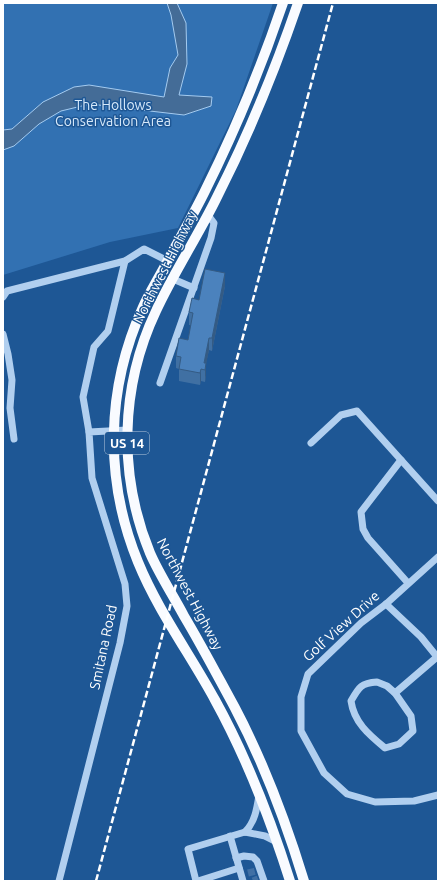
<svg xmlns="http://www.w3.org/2000/svg" width="441" height="884" viewBox="0 0 441 884" font-family="Ubuntu,sans-serif">
	<style>
		.green { fill: #3271b2 }
		.water { fill: #446c97; stroke: #a4cbf0 }
		.lines { fill: none; stroke-linecap: round; stroke-linejoin: round }
		.minor-tunnel { stroke: #4070a5; stroke-width: 7; stroke-dasharray: 7 3.5; stroke-linecap: butt }
		.minor { stroke: #b1cfef; stroke-width: 7 }
		.major { stroke: #f9fbff; stroke-width: 10 }
		.rail { stroke: #fff; stroke-width: 2.5; stroke-dasharray: 7 3; stroke-linecap: butt }
		.wall { fill: #4070a3 }
		.shaded-wall { fill: #345b84 }
		.building { fill: #4b82bd; stroke: #345b84 }
		.labels { text-anchor: middle; dominant-baseline: central; stroke-width: 3; stroke-linejoin: round; paint-order: stroke }
		.shield { fill: #1e5795; stroke: #bccddf; stroke-width: 1 }
		.shield-label { font-size: 13px; font-weight: bold; fill: #fff }
		.park-label { font-size: 14px; fill: #d7e9fa; stroke: #1e5795 }
		.street-label { font-size: 14px; fill: #fff; stroke: #1e5795 }
	</style>
	<rect width="100%" height="100%" fill="#1e5795"/>
	<!-- green -->
	<polygon class="green" points="3,3 273,3 236,110 178,228 110,242 3,275"/>
	<!-- water -->
	<polygon class="water" points="167,3 177,3 186,23 187,64 179,95 212,97 211,106 184,115 90,104 61,111 39,124 14,146 3,150 3,130 12,129 43,102 74,87 89,85 164,97 170,68 178,55 171,15"/>
	<g class="lines">
		<!-- minor-tunnel -->
		<g class="minor-tunnel">
			<polyline points="248,873 256,871"/>
			<polyline points="253,881 258,879"/>
		</g>
		<!-- minor -->
		<g class="minor">
			<polyline points="173,279 194,288"/>
			<polyline points="3,297 7,291 125,261 144,249 168,261"/>
			<polyline points="3,334 8,354 12,380 10,408 14,439"/>
			<polyline points="160,383 211,238 214,223 208,215"/>
			<polyline points="89,432 83,397 94,347 108,331 125,261"/>
			<polyline points="311,443 341,415 357,411 438,501"/>
			<polyline points="401,460 361,512 363,529 368,538 408,583"/>
			<polyline points="438,557 386,604 361,623 308,674 301,697 301,731 324,773 347,794 375,802 414,801 438,795"/>
			<polyline points="386,604 421,637 438,658"/>
			<path d="M377,682l10,4 8,7 16,23 2,15 -14,13 -14,4c-17,-14 -31,-26 -34,-47 8,-14 10,-18 26,-19z"/>
			<polyline points="395,693 437,657"/>
			<path d="M245,832c10,-10 12,-24 14,-37"/>
			<polyline points="230,836 243,881"/>
			<polyline points="236,858 244,856 253,857 257,861 264,881"/>
			<polyline points="59,881 120,643 127,606 125,584 92,478 89,432 127,430"/>
			<polyline points="196,881 188,849 245,832 265,836 277,842"/>
			<polyline points="198,881 239,868"/>
		</g>
		<!-- major -->
		<g class="major">
			<path d="M283,3c-22,65 -48,128 -79,190 -11,22 -24,45 -36,67 -8,16 -18,31 -25,47 -37,81 -39,172 -5,255 20,49 52,92 77,138 32,58 55,118 75,181"/>
			<path d="M298,3c-23,67 -49,131 -81,194 -19,39 -43,75 -61,114 -36,76 -38,164 -6,242 9,21 23,42 34,63 18,30 34,61 51,92 29,55 51,114 69,173"/>
		</g>
		<!-- rail -->
		<polyline class="rail" points="96,881 333,3"/>
	</g>
	<!-- wall -->
	<polygon class="wall" points="225,286 212,351 209,350 206,363 206,375 205,382 201,381 200,385 179,381 179,369 176,368 176,356 188,340 191,325 189,325 189,312 199,300"/>
	<!-- shaded-wall -->
	<g class="shaded-wall">
		<polygon points="225,273 225,286 212,351 212,338"/>
		<polygon points="209,338 209,350 205,370 204,363"/>
		<polygon points="206,363 206,375 205,382 205,370"/>
		<polygon points="201,369 201,381 200,385 200,373"/>
	</g>
	<!-- building -->
	<polygon class="building" points="205,269 225,273 212,338 209,338 204,363 206,363 205,370 201,369 200,373 179,369 181,357 176,356 179,338 188,340 193,313 189,312 192,298 199,300"/>
	<g class="labels">
		<!-- shield labels -->
		<rect class="shield" x="105" y="432" width="44" height="22" rx="3"/>
		<g class="shield-label">
			<text x="127" y="443">US 14</text>
		</g>
		<!-- park labels -->
		<g class="park-label">
			<text x="113" y="105">The Hollows<tspan x="113" dy="16">Conservation Area</tspan></text>
		</g>
		<!-- street labels -->
		<g class="street-label">
			<text transform="translate(165 267) rotate(-63)">Northwest Highway</text>
			<text transform="translate(190 594) rotate(62)">Northwest Highway</text>
			<text transform="translate(341 626) rotate(-42)">Golf View Drive</text>
			<text transform="translate(103 647) rotate(-78)">Smitana Road</text>
		</g>
	</g>
	<!-- border -->
	<rect width="441" height="884" fill="none" stroke="#ffffff" stroke-width="8"/>
</svg>
